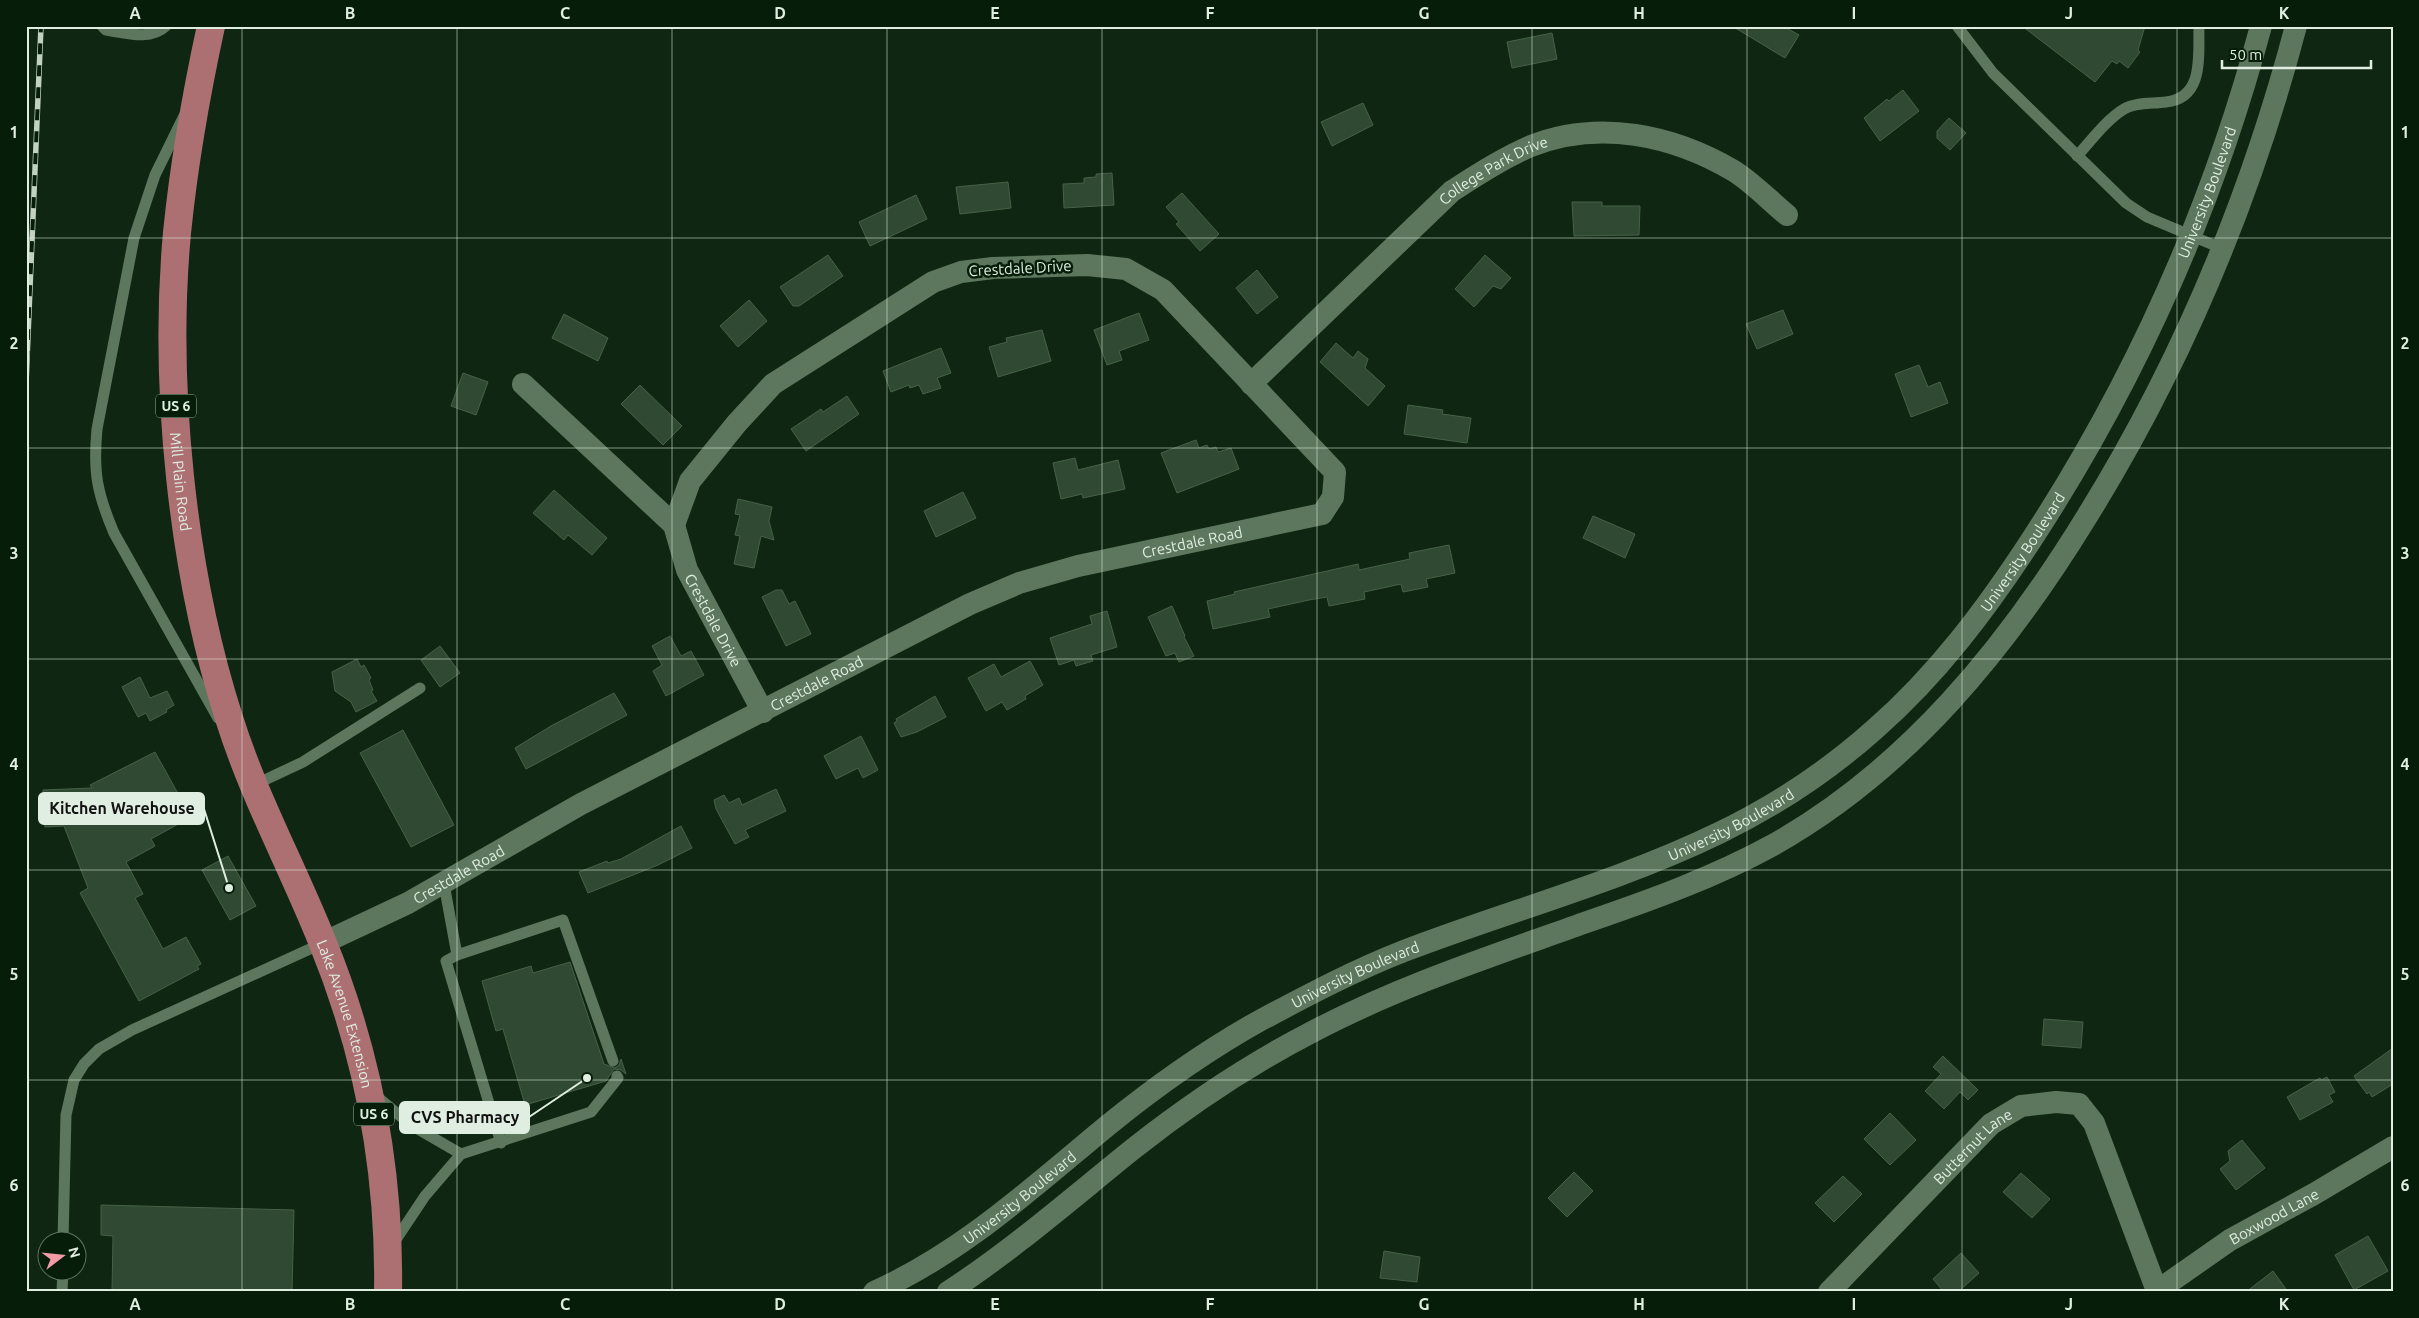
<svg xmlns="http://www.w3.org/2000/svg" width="2419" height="1318" viewBox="0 0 2419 1318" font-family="Ubuntu,sans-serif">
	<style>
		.building { fill: #304932; stroke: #476148 }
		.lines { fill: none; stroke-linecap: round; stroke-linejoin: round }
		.service { stroke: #5d775e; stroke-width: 11 }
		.minor { stroke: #5d775e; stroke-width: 22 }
		.primary { stroke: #ac7073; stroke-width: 28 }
		.rail-casing { stroke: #c1d1c2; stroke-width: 5.5 }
		.rail { stroke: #061e09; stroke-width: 4; stroke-dasharray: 11; stroke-linecap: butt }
		.grid { fill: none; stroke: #dfeee0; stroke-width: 1; stroke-opacity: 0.55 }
		.labels { text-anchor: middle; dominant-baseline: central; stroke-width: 5; stroke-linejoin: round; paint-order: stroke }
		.shield { fill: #061e09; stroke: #9eb0a0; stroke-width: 1 }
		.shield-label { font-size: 14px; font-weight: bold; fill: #dfeee0 }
		.street-label { font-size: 15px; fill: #dfeee0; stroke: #061e09 }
		.leader { fill: none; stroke: #dfeee0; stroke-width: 2 }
		.callout-dot { fill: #dfeee0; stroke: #061e09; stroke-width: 2 }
		.callout { fill: #dfeee0; stroke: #dfeee0; stroke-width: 2 }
		.callout-label { font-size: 16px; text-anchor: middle; font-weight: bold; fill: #111 }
		.neatline { fill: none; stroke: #dfeee0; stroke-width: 2 }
		.grid-label { font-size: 16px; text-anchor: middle; font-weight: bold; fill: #dfeee0 }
	</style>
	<rect width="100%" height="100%" fill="#0f2712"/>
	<!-- building -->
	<g class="building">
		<polygon points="1732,26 1783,26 1799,35 1785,58"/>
		<polygon points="2022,26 2145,26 2138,50 2140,52 2128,68 2119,61 2117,64 2112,61 2095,82"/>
		<polygon points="1552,33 1557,59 1512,68 1507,42"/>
		<polygon points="1903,90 1919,111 1880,141 1864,118 1887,99 1889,101"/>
		<polygon points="1363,103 1373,125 1332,146 1321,122"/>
		<polygon points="1949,118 1966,133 1950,150 1937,138 1937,131"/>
		<polygon points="1112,173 1114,205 1064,208 1063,184 1084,183 1084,178 1096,177 1096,174"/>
		<polygon points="1008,182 1011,208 960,214 956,187"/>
		<polygon points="1182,193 1219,234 1200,251 1176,224 1179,222 1166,207"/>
		<polygon points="916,195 927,219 870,246 859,222"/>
		<polygon points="1572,202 1602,202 1602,206 1640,206 1639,235 1574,236"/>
		<polygon points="828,255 843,276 799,306 793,306 780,287"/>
		<polygon points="1485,255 1511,278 1501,289 1493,286 1474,307 1455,289"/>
		<polygon points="1257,270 1278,297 1257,314 1236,288"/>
		<polygon points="749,300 767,321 738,347 720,326"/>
		<polygon points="1783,310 1793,334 1757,349 1746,324"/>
		<polygon points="1139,313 1149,340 1119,351 1122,360 1107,365 1094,330"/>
		<polygon points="564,314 608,338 598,361 552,338"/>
		<polygon points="1042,330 1051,361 998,377 989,347 1007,342 1006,338"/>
		<polygon points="1336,343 1353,358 1358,351 1368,359 1365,368 1385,386 1368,406 1320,362"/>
		<polygon points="941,348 951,373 937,378 941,388 923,394 919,385 910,388 909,385 891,392 883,371"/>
		<polygon points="1919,365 1928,387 1940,382 1948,403 1911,417 1895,374"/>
		<polygon points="463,373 488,382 476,415 451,406"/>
		<polygon points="640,385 682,426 663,445 621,404"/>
		<polygon points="847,396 859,414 806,451 791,429 821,409 823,412"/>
		<polygon points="1408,405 1443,410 1442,414 1471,418 1467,443 1404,434"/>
		<polygon points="1196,440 1199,448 1207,445 1209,449 1216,447 1218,452 1231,448 1239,469 1177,493 1161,453"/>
		<polygon points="1075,458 1078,470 1118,460 1125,489 1083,498 1082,494 1061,499 1053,463"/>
		<polygon points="554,490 607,538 592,555 568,535 564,540 533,513"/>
		<polygon points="963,492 976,518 936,537 924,511"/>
		<polygon points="738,499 772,507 769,521 774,540 761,536 754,568 734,564 740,536 735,535 740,515 735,514"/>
		<polygon points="1593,516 1635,534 1625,558 1583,538"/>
		<polygon points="1449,545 1455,573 1426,579 1428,587 1403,592 1401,584 1364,592 1365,599 1329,606 1327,597 1309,600 1268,609 1270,617 1213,629 1207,601 1235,594 1234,592 1358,564 1359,570 1410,559 1409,553"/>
		<polygon points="776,590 782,590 789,604 795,601 811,634 786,646 762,597"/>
		<polygon points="1172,606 1185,636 1184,637 1194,656 1179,662 1175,653 1166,656 1148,617"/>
		<polygon points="1107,611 1117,647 1091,655 1093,661 1076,666 1074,660 1059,665 1050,638 1092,624 1090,616"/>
		<polygon points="670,636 681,656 691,651 704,675 666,696 653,671 662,665 652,646"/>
		<polygon points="440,646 460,673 440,687 421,660"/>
		<polygon points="357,659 361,667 364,665 371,678 369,680 373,690 371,691 377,701 356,712 351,702 335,691 332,672"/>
		<polygon points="1030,661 1043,685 1025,696 1026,699 1007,710 1002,702 986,711 968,678 994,664 1001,677"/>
		<polygon points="140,677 150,698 167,691 174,705 166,710 167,712 150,721 146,713 138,717 122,687"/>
		<polygon points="614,693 627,715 526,769 515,748 551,726"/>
		<polygon points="935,696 946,717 917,732 901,737 894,723 897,721 896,719"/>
		<polygon points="403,730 454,825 411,847 360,753"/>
		<polygon points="861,736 878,770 863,778 858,768 836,779 824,756"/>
		<polygon points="155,752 191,817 151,839 155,846 126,862 143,894 135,898 163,949 186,937 201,964 197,966 199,969 139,1001 80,893 88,888 64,826 45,827 43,790 92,788 90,785"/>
		<polygon points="776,789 786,811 745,830 749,837 735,844 716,809 714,800 724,795 729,803 739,798 742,805"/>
		<polygon points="681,826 692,848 658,865 588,893 579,872 607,861 608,863 621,859"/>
		<polygon points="228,856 256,906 230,920 202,870"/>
		<polygon points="570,962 604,1064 615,1068 619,1065 621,1059 626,1074 621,1070 614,1069 606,1081 525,1105 503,1029 496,1031 482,981 531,966 533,973"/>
		<polygon points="2044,1019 2083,1022 2081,1048 2042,1045"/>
		<polygon points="2393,1048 2393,1084 2372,1097 2369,1092 2367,1094 2354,1076"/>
		<polygon points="1943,1056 1978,1090 1968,1100 1960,1092 1944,1109 1925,1091 1941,1074 1933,1067"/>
		<polygon points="2327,1077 2335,1092 2329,1095 2333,1102 2300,1120 2287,1097 2320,1078 2321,1080"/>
		<polygon points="1890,1113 1916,1140 1890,1165 1864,1139"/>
		<polygon points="2242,1140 2265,1168 2236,1190 2220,1169 2230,1161 2228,1151"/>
		<polygon points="1574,1172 1593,1191 1567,1217 1548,1198"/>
		<polygon points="2021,1173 2050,1199 2032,1218 2003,1192"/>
		<polygon points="1843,1176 1862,1194 1834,1222 1815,1203"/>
		<polygon points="101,1205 294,1210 292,1292 112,1292 113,1236 101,1235"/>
		<polygon points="2368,1236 2388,1271 2354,1290 2335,1255"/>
		<polygon points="1384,1251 1420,1257 1417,1282 1380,1278"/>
		<polygon points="1961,1253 1979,1273 1958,1292 1944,1292 1933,1279"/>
		<polygon points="2273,1271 2288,1292 2246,1292"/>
	</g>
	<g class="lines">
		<!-- service -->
		<g class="service">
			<path d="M102,26l4,4c20,3 44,11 60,-4"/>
			<polyline points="1957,26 1993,73 2126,203 2147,217 2223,249"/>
			<path d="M184,116l-29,59 -21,63 -37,191c-4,43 0,64 17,104l104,185"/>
			<path d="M2077,156c14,-15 29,-36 47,-47 12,-7 28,-5 42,-7 39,-4 32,-48 33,-76"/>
			<polyline points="254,785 303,762 420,688"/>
			<polyline points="444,884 457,955 563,920 613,1061"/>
			<polyline points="457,955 446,961 501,1143"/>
			<polyline points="375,1095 411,1125 461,1154"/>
			<polyline points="63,1240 66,1115 74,1080 84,1064 99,1049 132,1030 323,943"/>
			<polyline points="393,1244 425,1196 461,1154 591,1112 618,1078 617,1076"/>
			<polyline points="62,1292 63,1270"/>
		</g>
		<!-- minor -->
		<g class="minor">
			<path id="s1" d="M523,384l151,141 13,45 76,142"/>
			<path id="s2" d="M1251,384l201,-193c25,-16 51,-33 79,-45 68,-27 142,-11 203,25 19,12 36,30 53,44"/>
			<path id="s3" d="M323,943l85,-40 173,-99 389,-200 49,-21 59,-17 244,-52 11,-17 2,-25 -172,-182 -37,-21 -39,-4 -94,3 -32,4 -28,10 -160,102 -36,39 -47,58 -16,44"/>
			<path id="s4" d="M2157,1291l73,-51 84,-46 79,-47"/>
			<path id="s5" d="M874,1292c88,-39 159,-105 233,-166 48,-39 100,-76 154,-106 47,-25 94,-50 143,-69 104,-40 214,-69 315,-118 56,-27 109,-62 156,-104 62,-54 112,-121 157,-190 103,-158 180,-330 229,-513"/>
			<path d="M948,1292c66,-43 124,-94 185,-143 57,-45 115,-84 179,-117 87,-46 180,-76 272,-109 64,-22 129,-45 189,-78 135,-76 233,-197 313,-327 95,-153 164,-318 210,-492"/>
			<path id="s6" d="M1829,1292l162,-168 30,-18 35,-4 23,2 15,19 63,168"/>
		</g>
		<!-- primary -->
		<path class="primary" id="s7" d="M211,26c-15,69 -27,137 -34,207 -14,152 5,339 52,485 24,77 63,148 93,223 46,112 68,230 66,351"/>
		<!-- rail casing -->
		<g class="rail-casing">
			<polyline id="rail" points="26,384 41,26"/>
		</g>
		<!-- rail -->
		<use href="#rail" class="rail"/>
	</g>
	<!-- grid -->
	<path class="grid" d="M242,26v1266M457,26v1266M672,26v1266M887,26v1266M1102,26v1266M1317,26v1266M1532,26v1266M1747,26v1266M1962,26v1266M2177,26v1266M26,238h2367M26,448h2367M26,659h2367M26,870h2367M26,1080h2367"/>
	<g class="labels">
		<!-- shield labels -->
		<g class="shield">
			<rect x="156" y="394.5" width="40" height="23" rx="4"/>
			<rect x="354" y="1102.5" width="40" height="23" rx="4"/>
		</g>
		<g class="shield-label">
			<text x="176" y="406">US 6</text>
			<text x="374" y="1114">US 6</text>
		</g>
		<!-- street labels -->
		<g class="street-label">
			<text stroke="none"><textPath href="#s2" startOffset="325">College Park Drive</textPath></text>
			<text stroke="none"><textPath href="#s5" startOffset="1794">University Boulevard</textPath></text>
			<text transform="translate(1020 268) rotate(-3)">Crestdale Drive</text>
			<text stroke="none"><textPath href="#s7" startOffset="459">Mill Plain Road</textPath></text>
			<text stroke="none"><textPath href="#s3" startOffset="962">Crestdale Road</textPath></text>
			<text stroke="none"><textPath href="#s5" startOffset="1389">University Boulevard</textPath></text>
			<text stroke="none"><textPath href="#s1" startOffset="310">Crestdale Drive</textPath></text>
			<text stroke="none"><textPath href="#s3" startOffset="558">Crestdale Road</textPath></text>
			<text stroke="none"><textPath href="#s5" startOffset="984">University Boulevard</textPath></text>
			<text stroke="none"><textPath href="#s3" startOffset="152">Crestdale Road</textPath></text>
			<text stroke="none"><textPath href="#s5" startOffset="579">University Boulevard</textPath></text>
			<text stroke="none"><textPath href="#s7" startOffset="1019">Lake Avenue Extension</textPath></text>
			<text stroke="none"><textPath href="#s6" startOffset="205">Butternut Lane</textPath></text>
			<text stroke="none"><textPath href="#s5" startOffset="174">University Boulevard</textPath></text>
			<text stroke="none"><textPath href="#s4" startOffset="139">Boxwood Lane</textPath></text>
		</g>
	</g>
	<!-- callouts -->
	<path class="leader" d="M229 888L204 809M587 1078L529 1117"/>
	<g class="callout-dot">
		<circle cx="229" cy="888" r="5"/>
		<circle cx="587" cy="1078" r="5"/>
	</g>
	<g class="callout">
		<rect x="39" y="793" width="165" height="31" rx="5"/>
		<rect x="400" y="1102" width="129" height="31" rx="5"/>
	</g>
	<g class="callout-label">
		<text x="122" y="814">Kitchen Warehouse</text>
		<text x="465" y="1123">CVS Pharmacy</text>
	</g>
	<!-- border -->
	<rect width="2419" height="1318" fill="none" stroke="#061e09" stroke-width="55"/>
	<!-- north arrow -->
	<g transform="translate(62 1256) rotate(74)"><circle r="24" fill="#061e09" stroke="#5d715f"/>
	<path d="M0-4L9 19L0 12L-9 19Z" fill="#f39aa7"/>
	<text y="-8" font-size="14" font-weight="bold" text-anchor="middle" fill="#dfeee0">N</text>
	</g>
	<!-- scale -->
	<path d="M2222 60v8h149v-8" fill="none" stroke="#dfeee0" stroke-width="2.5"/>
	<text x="2229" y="60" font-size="15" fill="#dfeee0" stroke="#061e09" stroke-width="4" paint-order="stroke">50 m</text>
	<rect x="28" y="28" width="2364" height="1262" class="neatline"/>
	<g class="grid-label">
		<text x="135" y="19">A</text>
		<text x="350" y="19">B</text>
		<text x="565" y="19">C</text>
		<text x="780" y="19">D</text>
		<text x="995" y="19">E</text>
		<text x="1210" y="19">F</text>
		<text x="1424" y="19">G</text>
		<text x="1639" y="19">H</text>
		<text x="1854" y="19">I</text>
		<text x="2069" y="19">J</text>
		<text x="2284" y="19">K</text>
		<text x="14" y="138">1</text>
		<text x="2405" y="138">1</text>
		<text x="14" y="349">2</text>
		<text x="2405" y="349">2</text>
		<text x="14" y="559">3</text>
		<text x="2405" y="559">3</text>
		<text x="14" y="770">4</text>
		<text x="2405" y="770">4</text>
		<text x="14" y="980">5</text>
		<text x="2405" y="980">5</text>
		<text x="14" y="1191">6</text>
		<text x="2405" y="1191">6</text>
		<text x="135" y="1310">A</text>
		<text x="350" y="1310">B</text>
		<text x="565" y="1310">C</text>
		<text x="780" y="1310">D</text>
		<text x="995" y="1310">E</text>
		<text x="1210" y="1310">F</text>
		<text x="1424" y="1310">G</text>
		<text x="1639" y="1310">H</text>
		<text x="1854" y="1310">I</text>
		<text x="2069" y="1310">J</text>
		<text x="2284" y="1310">K</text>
	</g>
</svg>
